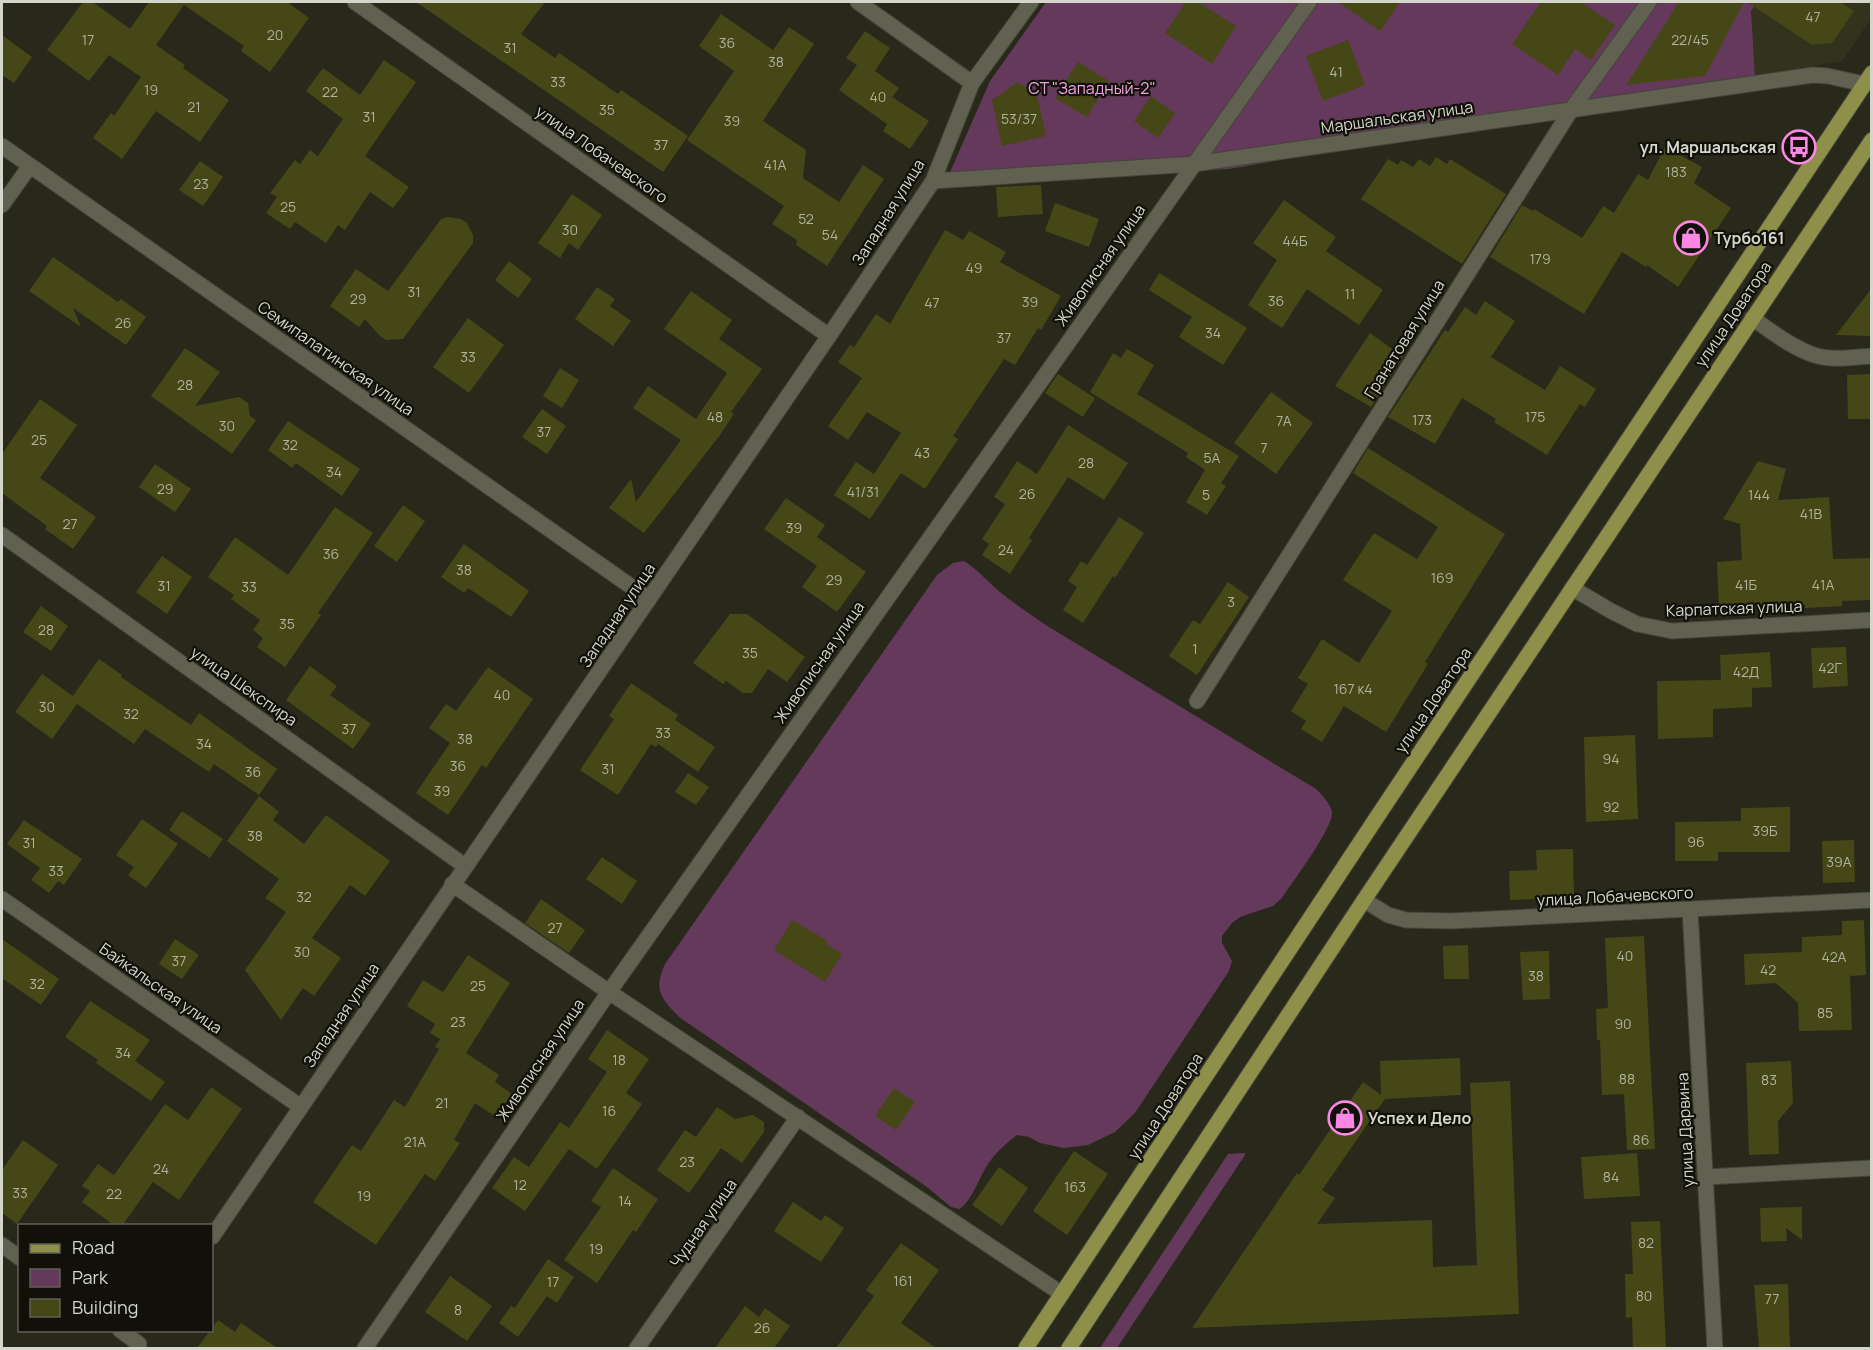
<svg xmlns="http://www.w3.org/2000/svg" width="1873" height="1350" viewBox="0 0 1873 1350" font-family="Manrope,sans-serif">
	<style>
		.built { fill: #32331d }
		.green { fill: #65395b }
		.building { fill: #464716 }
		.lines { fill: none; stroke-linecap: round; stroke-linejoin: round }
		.street-casing { stroke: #444538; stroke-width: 17 }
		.primary-casing { stroke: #444538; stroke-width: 17 }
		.street { stroke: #606150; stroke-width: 15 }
		.primary { stroke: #8e9049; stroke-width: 15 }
		.labels { text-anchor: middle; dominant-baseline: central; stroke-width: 4.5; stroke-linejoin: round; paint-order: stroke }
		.number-label { font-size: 14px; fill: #b0b29e }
		.park-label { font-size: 16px; fill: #f1a5e0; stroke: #11110a }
		.street-label { font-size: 16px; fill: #d4d5cb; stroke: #11110a }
		.poi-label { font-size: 16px; font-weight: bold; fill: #d4d5cb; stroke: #11110a; text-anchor: start }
	</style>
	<rect width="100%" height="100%" fill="#28291a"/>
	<!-- built -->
	<polygon class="built" points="1758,2 1871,2 1871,19 1842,61 1755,76 1751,11"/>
	<!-- green -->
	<g class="green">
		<polygon points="1046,2 1758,2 1751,11 1755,76 1229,169 947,179 990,81"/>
		<path d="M964,561c14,9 23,20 36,31 15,12 32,24 49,35l267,162c6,6 14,14 16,23 2,15 -40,71 -50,86l-9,8 -33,11 -8,6 -10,13v7l10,18 -3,10 -94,142 -20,19 -27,13 -24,3 -24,-5 -11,-6 -12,-2c-13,10 -24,20 -32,34 -8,14 -13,30 -25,40l-9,-2 -24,-20 -248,-170c-18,-19 -26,-27 -14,-53l272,-389 16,-12z"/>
		<polygon points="1245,1153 1245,1155 1117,1348 1100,1348 1228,1154"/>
	</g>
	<!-- building -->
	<g class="building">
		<polygon points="83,2 93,2 130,29 149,2 287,2 309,18 270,72 241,51 244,46 184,5 156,45 185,65 183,68 229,100 200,142 156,111 122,159 93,138 111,113 114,116 141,77 109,55 89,81 47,50"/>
		<polygon points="416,2 545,2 521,34 555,58 559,53 618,94 621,90 688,136 663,172"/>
		<polygon points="1186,2 1198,2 1236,26 1212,64 1165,33"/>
		<polygon points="1338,2 1400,2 1380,31"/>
		<polygon points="1541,2 1581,2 1615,25 1591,60 1575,49 1558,75 1512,44"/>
		<polygon points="1679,2 1744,2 1705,76 1626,85"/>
		<polygon points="1747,2 1840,2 1854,11 1832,43 1812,45"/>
		<polygon points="721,14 773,50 789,27 814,44 763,121 806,150 803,178 839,202 863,165 884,179 827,266 796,245 797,240 772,224 784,206 687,140 734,71 699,46"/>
		<polygon points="865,31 890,48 875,71 899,88 892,97 929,121 910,149 883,131 887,124 839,90 857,65 846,58"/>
		<polygon points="2,35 32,57 14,83 2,75"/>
		<polygon points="1348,40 1365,85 1323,101 1306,56"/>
		<polygon points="384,60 416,82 365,156 409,187 393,208 370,192 345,230 338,225 326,243 295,222 290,229 266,213 277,197 270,193 295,160 300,164 310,150 318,156 343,119 306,91 323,68 360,95"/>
		<polygon points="1078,62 1109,81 1087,117 1055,98"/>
		<polygon points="1018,82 1037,95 1046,136 1002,146 992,100"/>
		<polygon points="1151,96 1175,113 1158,138 1134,121"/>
		<polygon points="1665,147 1702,167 1694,183 1731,208 1678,287 1647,265 1646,267 1622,252 1584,314 1490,257 1522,205 1533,211 1534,209 1582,238 1603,206 1614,213 1638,174 1648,180"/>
		<polygon points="1436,157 1447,164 1450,159 1506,194 1462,264 1361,199 1388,159 1398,165 1401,160 1413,167 1419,159 1430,166"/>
		<polygon points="200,161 223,177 203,206 179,190"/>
		<polygon points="1041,185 1043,214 998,217 996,187"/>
		<polygon points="572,194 602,215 578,250 569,243 560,258 538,243"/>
		<polygon points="1284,200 1336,237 1326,251 1383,290 1359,325 1307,289 1282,328 1248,305 1277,260 1253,243"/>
		<polygon points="1055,203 1099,219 1089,247 1045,231"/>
		<polygon points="448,217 461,219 467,223 473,235 473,243 403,339 386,340 380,336 365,319 359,327 330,306 356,269 388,291 441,219"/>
		<polygon points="945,230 963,240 969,231 1006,252 1000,262 1061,296 1041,330 1038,328 1015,365 1004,359 953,436 958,439 925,489 901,473 870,519 834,495 856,462 874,474 901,433 867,412 848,440 828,426 862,378 838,362 850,345 854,347 876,314 890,324"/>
		<polygon points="53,257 118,302 121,299 146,317 126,345 73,308 81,327 29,291"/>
		<polygon points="509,261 532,279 518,298 495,280"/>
		<polygon points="1159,273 1247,328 1223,365 1179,337 1192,317 1149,290"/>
		<polygon points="597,287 615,299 610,306 631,321 613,346 575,319"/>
		<polygon points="1872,288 1872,336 1836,335"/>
		<polygon points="691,291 732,320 719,339 762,369 731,412 734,414 720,435 644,533 609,508 631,479 636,502 681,440 633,408 648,386 696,419 727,373 664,329"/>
		<polygon points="1485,301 1515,321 1491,357 1545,390 1560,366 1596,389 1585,407 1580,404 1547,455 1494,422 1496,419 1462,398 1435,444 1388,417 1445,330 1448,332 1465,307 1476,315"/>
		<polygon points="468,318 504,345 469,393 433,367"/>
		<polygon points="1370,333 1403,357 1371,407 1335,386"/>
		<polygon points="185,348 220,372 195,406 239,397 248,403 250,416 256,420 232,454 151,396"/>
		<polygon points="1127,349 1154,365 1137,394 1239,456 1221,483 1226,486 1207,515 1186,502 1205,470 1186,457 1188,453 1090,392 1113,353 1121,358"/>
		<polygon points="560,368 579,380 562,408 543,396"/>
		<polygon points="1058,374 1095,398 1083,417 1045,393"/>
		<polygon points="1872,374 1872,419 1848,419 1847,375"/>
		<polygon points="1271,392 1313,423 1276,474 1234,443"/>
		<polygon points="40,399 77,425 40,478 96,517 73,549 45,529 47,526 2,493 2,454"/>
		<polygon points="542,409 566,426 547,454 522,437"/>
		<polygon points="288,421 360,469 342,496 296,463 292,468 268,450"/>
		<polygon points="1068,425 1128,463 1104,500 1068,477 1029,538 1032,540 1010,574 982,555 989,544 982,539 1005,504 994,497 1017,461 1037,474"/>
		<polygon points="1368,448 1505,534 1425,662 1428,664 1386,732 1344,706 1322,742 1301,729 1306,721 1291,711 1308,684 1298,678 1322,639 1359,663 1392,611 1343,580 1374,533 1417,559 1438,527 1353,473"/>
		<polygon points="1758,461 1786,469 1778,500 1829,497 1833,559 1872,558 1872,600 1842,601 1842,606 1805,608 1805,605 1719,609 1717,562 1742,560 1740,524 1723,519"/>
		<polygon points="155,464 191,489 175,512 139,487"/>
		<polygon points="786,498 825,525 817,537 866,572 837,612 802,587 817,566 764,529"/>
		<polygon points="403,505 425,521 397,562 374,546"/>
		<polygon points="335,507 373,533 318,613 321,615 285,667 257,647 263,638 253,630 260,620 231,599 234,595 208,577 235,537 288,575"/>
		<polygon points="1119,517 1144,533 1115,578 1113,576 1083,623 1063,610 1077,587 1068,581 1081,561 1087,565"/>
		<polygon points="464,544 529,591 511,617 468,588 464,593 441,577"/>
		<polygon points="162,556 192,577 167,614 136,592"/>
		<polygon points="1228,582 1249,597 1197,675 1169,656 1193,620 1200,624"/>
		<polygon points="41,606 68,626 51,651 23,632"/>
		<polygon points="730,614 747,614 805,657 787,682 768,669 752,693 743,693 726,681 723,684 693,663"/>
		<polygon points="1846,647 1848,686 1813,688 1811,648"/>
		<polygon points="1770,652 1772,687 1752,688 1752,707 1713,709 1713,737 1658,739 1657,681 1721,680 1720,655"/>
		<polygon points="99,659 122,675 121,677 191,725 199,713 277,769 259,795 214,764 209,772 145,729 134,744 77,704 52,739 15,712 42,674 73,696"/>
		<polygon points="310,666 337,686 330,695 371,724 353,749 286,700"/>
		<polygon points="488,667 533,699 486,768 482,765 448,815 416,793 450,743 429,728 446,704 456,711"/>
		<polygon points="631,683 678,715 675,720 715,747 698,772 658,744 656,747 651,744 618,795 580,770 614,719 609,716"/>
		<polygon points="1635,735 1638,819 1586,822 1584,737"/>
		<polygon points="688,773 709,787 696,805 675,792"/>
		<polygon points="259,796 279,812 273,820 304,844 326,815 390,861 365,896 350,885 312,938 341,958 314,996 303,988 281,1020 245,970 286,912 265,898 279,879 227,841"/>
		<polygon points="1790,807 1790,852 1718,852 1718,861 1675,861 1675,822 1741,821 1741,808"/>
		<polygon points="182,811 223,839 210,858 169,830"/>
		<polygon points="142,819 178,844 146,888 128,875 134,867 116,855"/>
		<polygon points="24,820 82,859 64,885 58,881 49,893 31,880 40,868 7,844"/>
		<polygon points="1854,840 1855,882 1823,883 1822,841"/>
		<polygon points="1573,849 1574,898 1510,900 1509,871 1537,870 1536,850"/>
		<polygon points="602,857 637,881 622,904 586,879"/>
		<polygon points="541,899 585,930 569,953 525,923"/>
		<polygon points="792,920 828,941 826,944 842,954 825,982 774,950"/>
		<polygon points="1864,920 1866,975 1850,976 1852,1030 1799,1031 1798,1003 1776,983 1745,985 1744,954 1802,952 1802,937 1842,935 1842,921"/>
		<polygon points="1644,936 1655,1149 1627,1150 1624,1094 1602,1095 1600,1040 1597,1040 1596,1009 1608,1008 1605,938"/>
		<polygon points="2,939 59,979 41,1005 2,978"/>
		<polygon points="175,939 199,955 182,979 159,964"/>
		<polygon points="1468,945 1469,979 1444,979 1443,946"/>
		<polygon points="1549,951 1550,999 1523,1000 1520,952"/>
		<polygon points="468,955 510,983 466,1053 499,1075 495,1082 512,1094 496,1117 475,1103 454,1140 460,1143 435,1181 425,1174 376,1245 313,1202 352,1145 361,1151 394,1100 405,1107 439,1049 435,1047 440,1039 430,1033 435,1024 407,1006 423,980 443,992"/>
		<polygon points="90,1001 150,1040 135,1061 165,1082 151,1101 96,1063 98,1060 65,1037"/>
		<polygon points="607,1030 649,1059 626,1093 642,1104 597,1169 569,1149 525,1211 492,1188 514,1157 529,1167 560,1122 569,1128 607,1072 588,1059"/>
		<polygon points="1460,1058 1461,1095 1385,1099 1322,1190 1335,1198 1317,1224 1432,1220 1433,1267 1477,1265 1470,1083 1510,1081 1519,1314 1192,1328 1297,1173 1299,1175 1363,1082 1381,1095 1380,1061"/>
		<polygon points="1791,1061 1793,1103 1778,1121 1779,1154 1749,1155 1746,1063"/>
		<polygon points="211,1087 242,1109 179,1200 153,1182 122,1226 115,1226 82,1202 90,1191 82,1186 98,1164 114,1175 165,1104 188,1120"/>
		<polygon points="894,1088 915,1102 896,1130 875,1116"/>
		<polygon points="717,1107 735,1119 753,1115 764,1122 764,1132 742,1163 721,1148 689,1193 657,1170 685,1130 696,1137"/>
		<polygon points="23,1140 58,1165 17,1224 2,1213 2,1170"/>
		<polygon points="1074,1151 1108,1174 1067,1235 1033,1211"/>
		<polygon points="1637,1153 1640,1196 1584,1199 1581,1157"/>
		<polygon points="999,1167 1028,1188 1002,1226 972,1205"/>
		<polygon points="613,1168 658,1199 636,1232 633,1230 597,1283 564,1260 601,1207 591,1201"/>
		<polygon points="793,1202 821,1221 825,1215 844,1228 821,1262 774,1231"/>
		<polygon points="1802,1207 1802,1240 1786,1228 1787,1241 1761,1242 1760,1208"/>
		<polygon points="1660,1221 1666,1348 1633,1348 1632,1317 1626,1318 1625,1274 1633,1274 1631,1222"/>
		<polygon points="901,1243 939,1270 901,1323 936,1348 836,1348 874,1296 866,1290"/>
		<polygon points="548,1259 574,1277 557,1303 547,1296 518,1337 499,1323 511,1306 515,1308"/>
		<polygon points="450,1276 492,1306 467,1341 425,1312"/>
		<polygon points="1788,1284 1790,1348 1759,1348 1754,1285"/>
		<polygon points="745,1306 759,1317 765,1308 790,1326 774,1348 715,1348"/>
		<polygon points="218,1320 235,1332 241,1323 277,1348 197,1348"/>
	</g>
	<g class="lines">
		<!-- street casing -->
		<g class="street-casing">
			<g id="street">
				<polyline points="355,2 829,336"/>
				<polyline points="858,2 972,83"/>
				<polyline points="2,146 649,599"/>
				<polyline points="933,181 1194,164 1813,75 1828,76 1864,84"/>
				<polyline points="2,205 30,166"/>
				<path d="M1752,318c19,13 39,29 62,37 18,6 39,2 58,1"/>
				<polyline points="2,535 465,866"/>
				<polyline points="1572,588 1611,611 1637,624 1672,631 1872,620"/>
				<polyline points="1197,701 1571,110 1649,2"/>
				<polyline points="452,884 609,992 1062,1294"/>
				<polyline points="2,899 301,1107"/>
				<polyline points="1364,900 1388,915 1406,920 1451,921 1872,900"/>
				<polyline points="1690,910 1715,1348"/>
				<polyline points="1706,1177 1872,1168"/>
				<polyline points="212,1237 829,336 933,181 972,83 1031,2"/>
				<polyline points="2,1245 20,1258"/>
				<polyline points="120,1330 139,1344"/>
				<polyline points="365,1348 609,992 1309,2"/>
				<polyline points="637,1348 798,1117"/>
			</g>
		</g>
		<!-- primary casing -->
		<g class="primary-casing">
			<g id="primary">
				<polyline points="1026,1348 1379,814 1872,73"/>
				<polyline points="1069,1348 1364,900 1872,140"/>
			</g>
		</g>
		<!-- street -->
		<use href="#street" class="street"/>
		<!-- primary -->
		<use href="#primary" class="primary"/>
	</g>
	<!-- icons -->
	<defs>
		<g id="bus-ring" transform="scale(1.725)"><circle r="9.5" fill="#11110a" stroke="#fc86e4" stroke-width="1.5"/><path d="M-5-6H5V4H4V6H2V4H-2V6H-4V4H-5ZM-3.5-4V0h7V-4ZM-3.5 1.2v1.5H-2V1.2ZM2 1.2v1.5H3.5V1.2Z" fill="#fc86e4"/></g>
		<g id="shop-ring" transform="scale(1.725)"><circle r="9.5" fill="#11110a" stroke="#fc86e4" stroke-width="1.5"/><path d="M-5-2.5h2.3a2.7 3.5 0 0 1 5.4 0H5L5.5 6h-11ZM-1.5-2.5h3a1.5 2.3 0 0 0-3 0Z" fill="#fc86e4"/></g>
	</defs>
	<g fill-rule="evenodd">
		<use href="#bus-ring" x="1799" y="147"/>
		<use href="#shop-ring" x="1691" y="238"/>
		<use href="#shop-ring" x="1345" y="1118"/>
	</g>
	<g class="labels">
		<!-- number labels -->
		<g class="number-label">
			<text x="1813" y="16">47</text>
			<text x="275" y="34">20</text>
			<text x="88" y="39">17</text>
			<text x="1690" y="39">22/45</text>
			<text x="727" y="42">36</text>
			<text x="510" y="47">31</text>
			<text x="776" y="61">38</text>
			<text x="1336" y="71">41</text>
			<text x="558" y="81">33</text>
			<text x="151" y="89">19</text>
			<text x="330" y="91">22</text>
			<text x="878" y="96">40</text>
			<text x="194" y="106">21</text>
			<text x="607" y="109">35</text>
			<text x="369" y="116">31</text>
			<text x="1019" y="118">53/37</text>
			<text x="732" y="120">39</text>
			<text x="661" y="144">37</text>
			<text x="775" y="164">41А</text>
			<text x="1676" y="171">183</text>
			<text x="201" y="183">23</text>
			<text x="288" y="206">25</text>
			<text x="806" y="218">52</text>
			<text x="570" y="229">30</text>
			<text x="830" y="234">54</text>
			<text x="1295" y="240">44Б</text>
			<text x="1540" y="258">179</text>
			<text x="974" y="267">49</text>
			<text x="414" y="291">31</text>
			<text x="1350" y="293">11</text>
			<text x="358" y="298">29</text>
			<text x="1276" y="300">36</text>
			<text x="1030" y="301">39</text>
			<text x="932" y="302">47</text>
			<text x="123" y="322">26</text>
			<text x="1213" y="332">34</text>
			<text x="1004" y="337">37</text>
			<text x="468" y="356">33</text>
			<text x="185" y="384">28</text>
			<text x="715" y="416">48</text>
			<text x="1535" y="416">175</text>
			<text x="1422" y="419">173</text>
			<text x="1284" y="420">7А</text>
			<text x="227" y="425">30</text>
			<text x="544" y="431">37</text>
			<text x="39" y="439">25</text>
			<text x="290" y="444">32</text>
			<text x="1264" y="447">7</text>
			<text x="922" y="452">43</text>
			<text x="1212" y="457">5А</text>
			<text x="1086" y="462">28</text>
			<text x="334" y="471">34</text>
			<text x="165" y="488">29</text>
			<text x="863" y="491">41/31</text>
			<text x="1027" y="493">26</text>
			<text x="1206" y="494">5</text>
			<text x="1759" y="494">144</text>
			<text x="1811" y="513">41В</text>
			<text x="70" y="523">27</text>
			<text x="794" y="527">39</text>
			<text x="1006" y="549">24</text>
			<text x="331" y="553">36</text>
			<text x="464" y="569">38</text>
			<text x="1442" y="577">169</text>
			<text x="834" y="579">29</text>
			<text x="1746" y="584">41Б</text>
			<text x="1823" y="584">41А</text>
			<text x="164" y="585">31</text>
			<text x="249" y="586">33</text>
			<text x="1231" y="601">3</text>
			<text x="287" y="623">35</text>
			<text x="46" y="629">28</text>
			<text x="1195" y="648">1</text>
			<text x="750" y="652">35</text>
			<text x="1830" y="667">42Г</text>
			<text x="1746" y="671">42Д</text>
			<text x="1353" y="688">167 к4</text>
			<text x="502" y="694">40</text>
			<text x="47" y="706">30</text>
			<text x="131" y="713">32</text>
			<text x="349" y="728">37</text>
			<text x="663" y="732">33</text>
			<text x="465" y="738">38</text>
			<text x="204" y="743">34</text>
			<text x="1611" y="758">94</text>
			<text x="458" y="765">36</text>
			<text x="608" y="768">31</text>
			<text x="253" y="771">36</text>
			<text x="442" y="790">39</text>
			<text x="1611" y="806">92</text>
			<text x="1765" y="830">39Б</text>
			<text x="255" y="835">38</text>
			<text x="1696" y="841">96</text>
			<text x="29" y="842">31</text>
			<text x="1839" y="861">39А</text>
			<text x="56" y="870">33</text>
			<text x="304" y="896">32</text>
			<text x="555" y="927">27</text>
			<text x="302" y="951">30</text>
			<text x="1625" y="955">40</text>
			<text x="1834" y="956">42А</text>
			<text x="179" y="960">37</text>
			<text x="1768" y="969">42</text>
			<text x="1536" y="975">38</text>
			<text x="37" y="983">32</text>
			<text x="478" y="985">25</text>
			<text x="1825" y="1012">85</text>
			<text x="458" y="1021">23</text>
			<text x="1623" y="1023">90</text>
			<text x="123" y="1052">34</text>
			<text x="619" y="1059">18</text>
			<text x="1627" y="1078">88</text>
			<text x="1769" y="1079">83</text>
			<text x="442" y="1102">21</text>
			<text x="609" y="1110">16</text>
			<text x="1641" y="1139">86</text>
			<text x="415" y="1141">21А</text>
			<text x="687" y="1161">23</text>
			<text x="161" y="1168">24</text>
			<text x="1611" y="1176">84</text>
			<text x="520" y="1184">12</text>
			<text x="1075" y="1186">163</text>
			<text x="20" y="1192">33</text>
			<text x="114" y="1193">22</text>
			<text x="364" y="1195">19</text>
			<text x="625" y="1200">14</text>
			<text x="1646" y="1242">82</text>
			<text x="596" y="1248">19</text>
			<text x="903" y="1280">161</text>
			<text x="553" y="1281">17</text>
			<text x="1644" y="1295">80</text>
			<text x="1772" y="1298">77</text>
			<text x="458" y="1309">8</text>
			<text x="762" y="1327">26</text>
		</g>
		<!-- park labels -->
		<g class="park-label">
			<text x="1092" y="88">СТ "Западный-2"</text>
		</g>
		<!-- street labels -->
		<g class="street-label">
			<text transform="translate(1397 117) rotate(-8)">Маршальская улица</text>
			<text transform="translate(602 154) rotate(35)">улица Лобачевского</text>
			<text transform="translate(888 212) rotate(-58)">Западная улица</text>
			<text transform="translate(1100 265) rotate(-55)">Живописная улица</text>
			<text transform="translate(1733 314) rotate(-56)">улица Доватора</text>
			<text transform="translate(1404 339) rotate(-58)">Гранатовая улица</text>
			<text transform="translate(336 358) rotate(35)">Семипалатинская улица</text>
			<text transform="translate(1734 608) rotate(-2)">Карпатская улица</text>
			<text transform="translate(617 615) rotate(-56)">Западная улица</text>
			<text transform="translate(819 662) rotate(-55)">Живописная улица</text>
			<text transform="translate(244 686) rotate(35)">улица Шекспира</text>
			<text transform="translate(1433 700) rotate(-56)">улица Доватора</text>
			<text transform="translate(1615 896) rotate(-3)">улица Лобачевского</text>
			<text transform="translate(161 988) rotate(35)">Байкальская улица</text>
			<text transform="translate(341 1015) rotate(-56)">Западная улица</text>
			<text transform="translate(540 1060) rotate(-56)">Живописная улица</text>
			<text transform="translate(1165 1106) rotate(-57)">улица Доватора</text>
			<text transform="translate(1685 1130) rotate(-93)">улица Дарвина</text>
			<text transform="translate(703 1223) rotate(-55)">Чудная улица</text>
		</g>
		<!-- poi labels -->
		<g class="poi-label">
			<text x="1776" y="147" text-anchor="end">ул. Маршальская</text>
			<text x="1714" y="238">Турбо161</text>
			<text x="1368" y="1118">Успех и Дело</text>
		</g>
	</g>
	<!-- border -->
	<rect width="1873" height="1350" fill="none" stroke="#d4d5cb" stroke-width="6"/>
	<!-- legend -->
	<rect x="18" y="1224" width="195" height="108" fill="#11110a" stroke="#5f5f57" stroke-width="1.5"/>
	<rect x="30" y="1244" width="30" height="9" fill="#8e9049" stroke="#5f5f57" stroke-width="1.5"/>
	<text x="72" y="1254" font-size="18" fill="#d4d5cb">Road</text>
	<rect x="30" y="1269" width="30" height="18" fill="#65395b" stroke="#5f5f57" stroke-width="1.5"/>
	<text x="72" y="1284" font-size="18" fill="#d4d5cb">Park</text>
	<rect x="30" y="1299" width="30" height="18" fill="#464716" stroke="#5f5f57" stroke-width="1.5"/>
	<text x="72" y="1314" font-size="18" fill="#d4d5cb">Building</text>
</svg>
